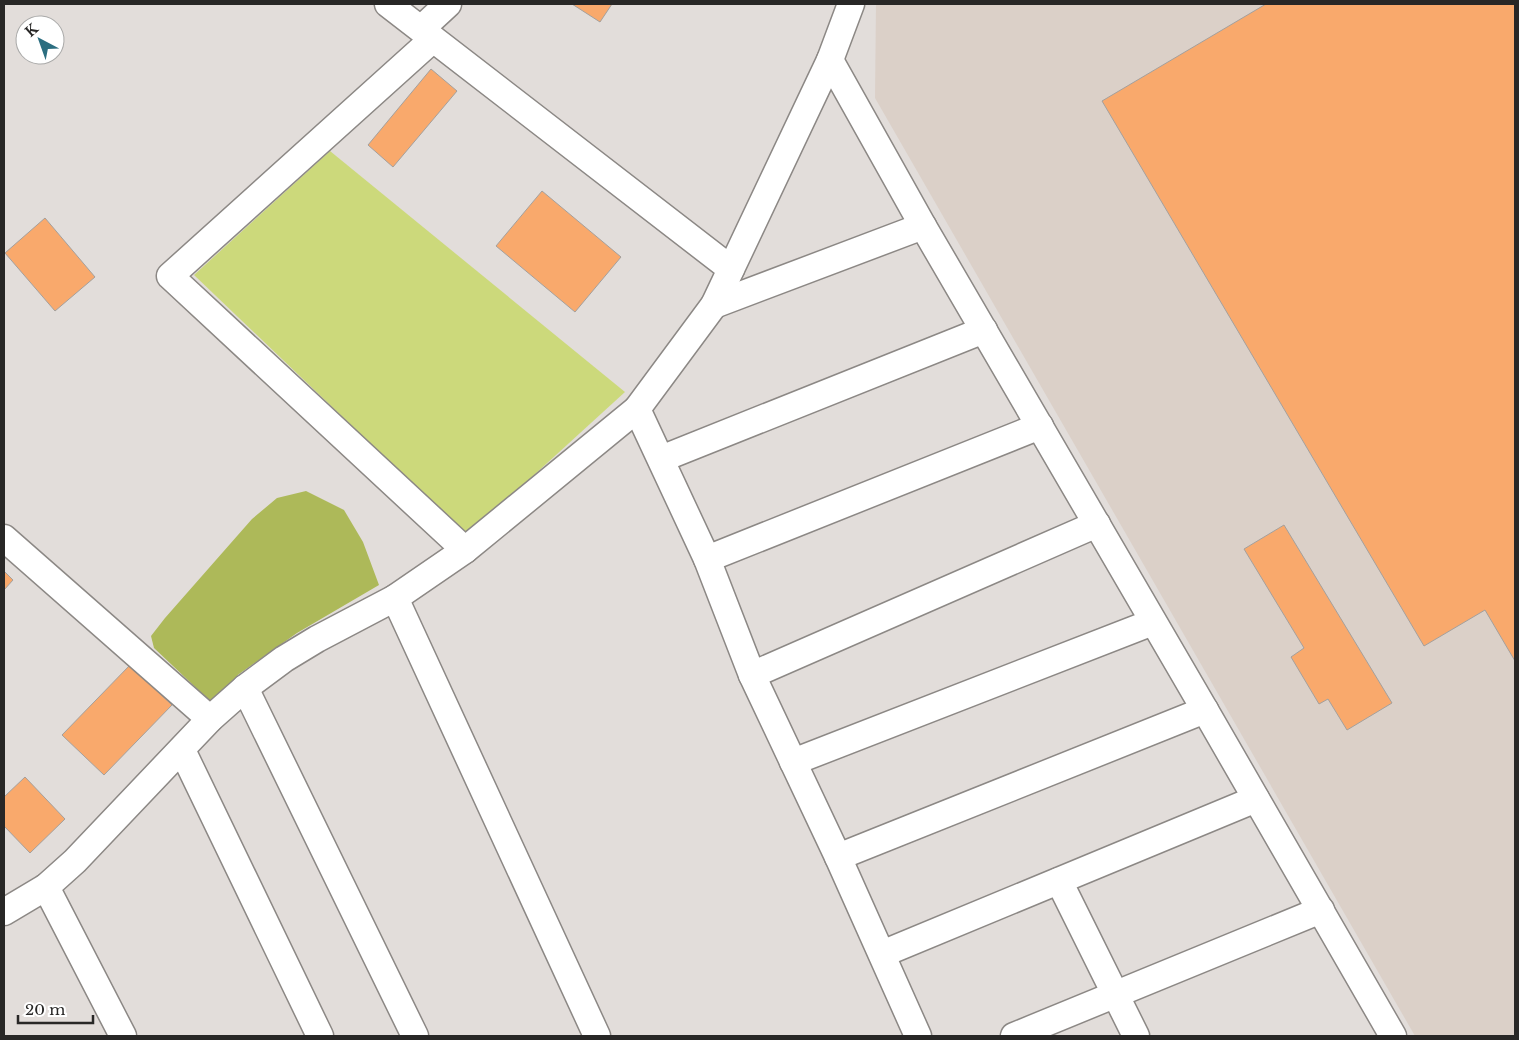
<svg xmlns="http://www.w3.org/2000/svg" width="1519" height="1040" viewBox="0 0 1519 1040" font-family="'Libre Baskerville',serif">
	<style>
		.built { fill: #dbd0c8 }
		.green { fill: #ccd97b }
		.forest { fill: #adb959 }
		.building { fill: #f9a96c; stroke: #a4a09d }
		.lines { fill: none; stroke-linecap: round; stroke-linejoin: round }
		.minor-casing { stroke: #8c8885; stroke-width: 29 }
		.minor { stroke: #fff; stroke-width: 26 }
	</style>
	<rect width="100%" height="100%" fill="#e2ddda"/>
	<!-- built -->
	<polygon class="built" points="876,4 1515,4 1515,1036 1415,1036 875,98"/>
	<!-- green -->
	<polygon class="green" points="330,151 625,392 467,536 194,275"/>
	<!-- forest -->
	<polygon class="forest" points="306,491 344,510 363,542 379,585 297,633 239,674 211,702 154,648 151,636 165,618 252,519 277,498"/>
	<!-- building -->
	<g class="building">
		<polygon points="572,4 612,4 600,22"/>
		<polygon points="1266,4 1515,4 1515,661 1485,610 1424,646 1102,101"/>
		<polygon points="431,69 457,91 393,167 368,145"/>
		<polygon points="542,191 621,257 575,312 496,246"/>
		<polygon points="45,218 95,277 55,311 5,253"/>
		<polygon points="1284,525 1392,703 1347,730 1328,699 1319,704 1291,657 1304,648 1244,549"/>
		<polygon points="4,571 13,580 4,590"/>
		<polygon points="130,665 172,705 104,775 62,735"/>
		<polygon points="25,777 65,819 30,853 4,826 4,797"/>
	</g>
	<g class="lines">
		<!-- minor casing -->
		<g class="minor-casing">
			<g id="minor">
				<polyline points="388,4 731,269"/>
				<polyline points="421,29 448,4"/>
				<polyline points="433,39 170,276 465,550"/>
				<polyline points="830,60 923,226 1205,710 1393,1036"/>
				<polyline points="714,305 923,226"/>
				<polyline points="637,409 707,559 752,675 838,857 918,1036"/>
				<polyline points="661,459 984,330"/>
				<polyline points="4,538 210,719"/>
				<polyline points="707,559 1040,426"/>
				<polyline points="395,598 597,1036"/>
				<polyline points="752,675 1097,524"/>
				<polyline points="245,688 415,1036"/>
				<polyline points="182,750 320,1036"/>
				<polyline points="793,762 1153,622"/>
				<polyline points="838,857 1205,710"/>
				<polyline points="1059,881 1136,1036"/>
				<polyline points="46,887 123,1036"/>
				<polyline points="4,912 46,887 75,861 210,719 245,688 284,659 317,639 395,598 465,550 637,409 714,305 830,60 851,4"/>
				<polyline points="882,954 1256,799"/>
				<polyline points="1014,1036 1321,910"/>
			</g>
		</g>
		<!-- minor -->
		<use href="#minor" class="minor"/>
	</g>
	<!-- border -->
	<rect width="1519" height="1040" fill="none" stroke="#282726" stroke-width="10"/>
	<!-- north arrow -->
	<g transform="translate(40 40) rotate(319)"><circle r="24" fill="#ffffff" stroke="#a9a9a8"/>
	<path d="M0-4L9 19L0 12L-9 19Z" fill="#2b6e80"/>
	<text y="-8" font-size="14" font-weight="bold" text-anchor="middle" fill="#282726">K</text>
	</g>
	<!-- scale -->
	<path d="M18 1015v8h75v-8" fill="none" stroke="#282726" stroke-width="2.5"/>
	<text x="25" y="1015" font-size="15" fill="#282726" stroke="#ffffff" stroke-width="4" paint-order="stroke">20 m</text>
</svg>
